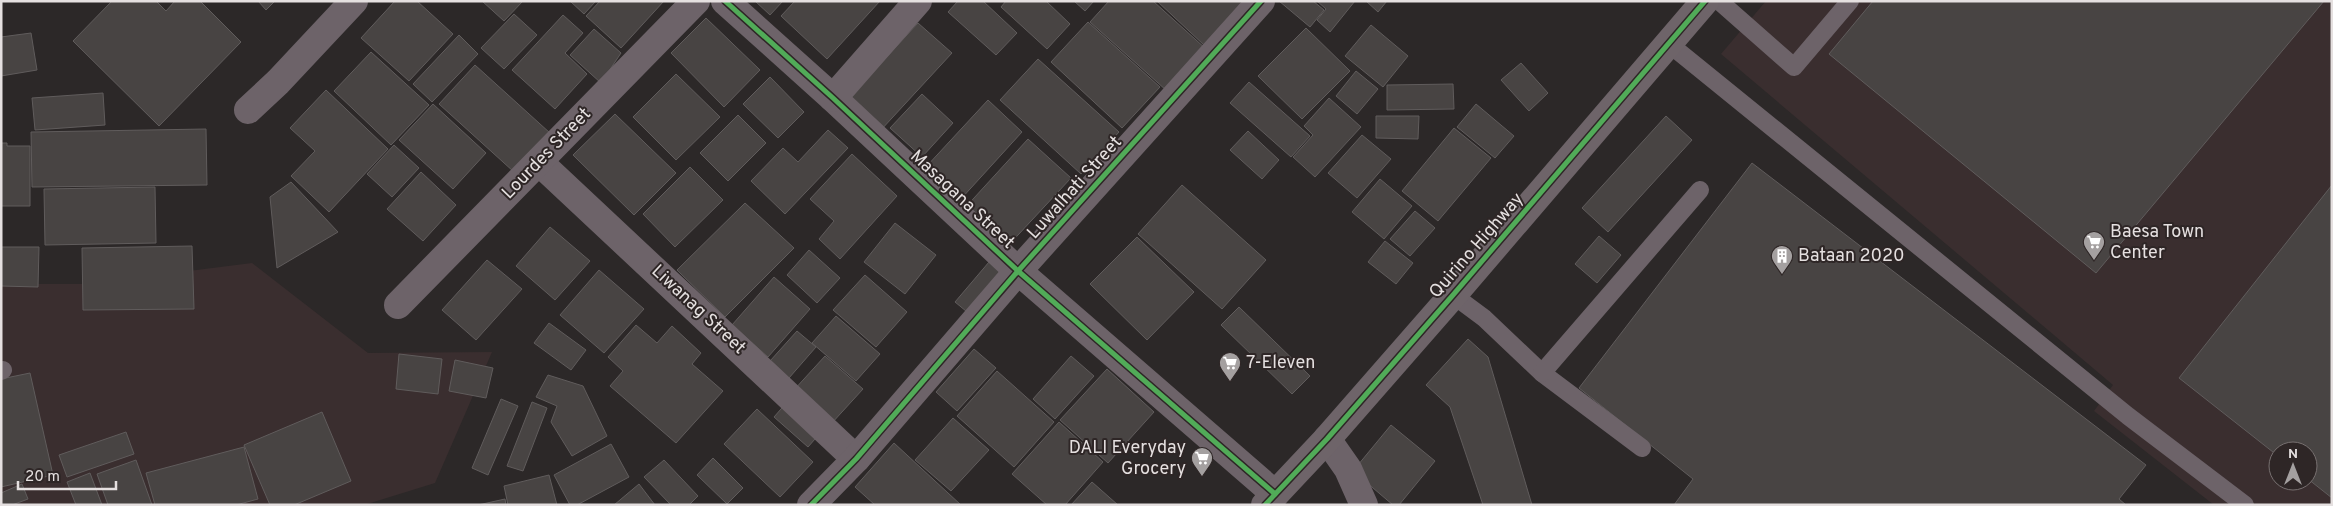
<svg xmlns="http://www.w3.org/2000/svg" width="2333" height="506" viewBox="0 0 2333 506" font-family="Overpass,sans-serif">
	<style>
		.built { fill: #3a2e2f; fill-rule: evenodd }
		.building { fill: #484443; stroke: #605c5c }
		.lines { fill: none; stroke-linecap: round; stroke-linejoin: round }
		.lane { stroke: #6d6369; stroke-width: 18 }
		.street { stroke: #6d6369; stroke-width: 28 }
		.primary { stroke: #6e6469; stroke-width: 28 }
		.cycleway-casing { stroke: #2e2626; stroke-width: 8 }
		.cycleway { stroke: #51ab58; stroke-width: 5 }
		.labels { text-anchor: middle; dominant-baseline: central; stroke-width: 4; stroke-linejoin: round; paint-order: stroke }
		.street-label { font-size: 18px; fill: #e5e0e0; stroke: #2e2626 }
		.poi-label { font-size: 18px; fill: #e5e0e0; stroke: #2e2626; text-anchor: start }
	</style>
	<rect width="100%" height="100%" fill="#2c2828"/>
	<!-- built -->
	<g class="built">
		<path d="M1766,1h566v504h-118l-120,-94 19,-26 -392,-331zM2278,451h30v30h-30z"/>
		<polygon points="252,263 368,353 492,352 435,483 364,505 1,505 1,284 86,284"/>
	</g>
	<!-- building -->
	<g class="building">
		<polygon points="112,1 156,1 166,11 175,1 200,1 241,42 159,126 73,41"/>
		<polygon points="258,1 275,1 266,10"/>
		<polygon points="395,1 417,1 453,34 409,81 361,38"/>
		<polygon points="482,1 523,1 504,21"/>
		<polygon points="570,1 596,1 584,14"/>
		<polygon points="600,1 664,1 621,48 586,16"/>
		<polygon points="755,1 783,1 770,15"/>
		<polygon points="795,1 880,1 827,59 781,16"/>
		<polygon points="958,1 983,1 1017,33 996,55 948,12"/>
		<polygon points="1006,1 1046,1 1070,24 1047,49 1001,7"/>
		<polygon points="1074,1 1094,1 1085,11"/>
		<polygon points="1109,1 1153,1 1206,49 1167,91 1090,22"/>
		<polygon points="1157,1 1243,1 1205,46"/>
		<polygon points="1279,1 1313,1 1324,10 1310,27"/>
		<polygon points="1317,1 1355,1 1330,32 1317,20 1326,9"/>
		<polygon points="1366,1 1387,1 1378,12"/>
		<polygon points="1873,1 2324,1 2096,273 1829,54"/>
		<polygon points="514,14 537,35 504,69 481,48"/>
		<polygon points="563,15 583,33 565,53 587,74 555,109 512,70"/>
		<polygon points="706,18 760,70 724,107 671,53"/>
		<polygon points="1088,22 1160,87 1122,128 1051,62"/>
		<polygon points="918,23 952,53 880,131 847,100"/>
		<polygon points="1371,25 1408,56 1383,87 1345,56"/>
		<polygon points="1306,28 1350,71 1302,119 1258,76"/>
		<polygon points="594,29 621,53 601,83 570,55"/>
		<polygon points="31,33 37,70 1,76 1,37"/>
		<polygon points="459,35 478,54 432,102 413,84"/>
		<polygon points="371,52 429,105 391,145 334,91"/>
		<polygon points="1038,59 1119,132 1081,174 1000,100"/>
		<polygon points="1521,63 1548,93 1529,111 1501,80"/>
		<polygon points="475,65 550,133 514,172 439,104"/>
		<polygon points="1356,71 1378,89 1357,114 1336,96"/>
		<polygon points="676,74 720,117 676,160 633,117"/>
		<polygon points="770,77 804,112 778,138 743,104"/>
		<polygon points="1249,82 1310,136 1291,157 1230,103"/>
		<polygon points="1453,84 1454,109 1387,110 1387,85"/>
		<polygon points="326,90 388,149 329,212 291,176 315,151 290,128"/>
		<polygon points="103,93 105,125 35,130 32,98"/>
		<polygon points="922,94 953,123 922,157 890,128"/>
		<polygon points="1329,98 1361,127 1315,177 1293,157 1313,135 1304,126"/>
		<polygon points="988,100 1022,132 960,200 925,168"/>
		<polygon points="433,104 486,153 453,189 399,140"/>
		<polygon points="1476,104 1514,136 1495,158 1457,127"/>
		<polygon points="615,114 676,173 634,215 573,155"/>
		<polygon points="738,115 766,143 728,181 700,153"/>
		<polygon points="1376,116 1419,116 1418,139 1376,138"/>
		<polygon points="1666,116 1692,140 1608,232 1582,208"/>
		<polygon points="1454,128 1491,158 1438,221 1402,191"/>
		<polygon points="206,129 207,185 32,187 31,132"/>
		<polygon points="828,130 848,148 785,214 751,181 783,148 798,162"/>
		<polygon points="1248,131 1279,160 1262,179 1230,150"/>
		<polygon points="1362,135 1391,159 1357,198 1328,173"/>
		<polygon points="1028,139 1071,178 1005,249 963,210"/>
		<polygon points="1,143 7,143 7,146 30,146 30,206 1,206"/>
		<polygon points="394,145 419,168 392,197 367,174"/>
		<polygon points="852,154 897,196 840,259 819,239 834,221 810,199"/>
		<polygon points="1752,163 2146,465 2119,499 2126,505 1674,505 1693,479 1579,388"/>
		<polygon points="690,167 723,200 675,247 643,214"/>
		<polygon points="421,172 456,205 423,241 387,209"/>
		<polygon points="1380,179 1412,206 1384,239 1352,212"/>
		<polygon points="291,182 338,232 277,268 270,197"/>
		<polygon points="1182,185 1266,260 1222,309 1138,234"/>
		<polygon points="2332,185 2332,498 2308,479 2308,451 2278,451 2278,456 2179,378"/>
		<polygon points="155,187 156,243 45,245 44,189"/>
		<polygon points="745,203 794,248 725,317 677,270"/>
		<polygon points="1415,211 1435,228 1410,256 1390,239"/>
		<polygon points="895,223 936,255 905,294 864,262"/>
		<polygon points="550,227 590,261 555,300 516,266"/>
		<polygon points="1599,236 1621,255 1597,283 1575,264"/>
		<polygon points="1137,237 1194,292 1147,340 1090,284"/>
		<polygon points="1385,241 1413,263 1396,284 1368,262"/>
		<polygon points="192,246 194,309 83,310 82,248"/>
		<polygon points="1,247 39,247 38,287 1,286"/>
		<polygon points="809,250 840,278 817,303 787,275"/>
		<polygon points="487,260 522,289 476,340 442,310"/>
		<polygon points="989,262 1005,276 972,316 955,302"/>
		<polygon points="599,270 644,309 604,353 560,315"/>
		<polygon points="865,275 907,312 876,347 833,310"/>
		<polygon points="774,277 810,309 768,357 732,325"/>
		<polygon points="1239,307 1310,376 1292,394 1221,325"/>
		<polygon points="836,316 880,354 856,381 812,343"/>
		<polygon points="549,323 586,350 571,370 534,343"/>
		<polygon points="636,325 657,343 672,326 701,353 692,364 723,391 676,443 610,386 623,371 608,357"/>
		<polygon points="797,331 816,347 789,378 770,361"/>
		<polygon points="1468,339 1488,357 1532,505 1483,505 1450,407 1426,385"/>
		<polygon points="974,349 996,368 957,411 936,392"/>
		<polygon points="399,354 442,359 438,394 396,389"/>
		<polygon points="825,356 863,389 831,424 793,391"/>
		<polygon points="1071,356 1094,376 1055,419 1033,399"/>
		<polygon points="455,360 493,368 486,398 449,391"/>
		<polygon points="1107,369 1154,412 1108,463 1060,420"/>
		<polygon points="997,371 1054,422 1014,467 957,416"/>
		<polygon points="30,373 53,475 1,487 1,379"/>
		<polygon points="548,375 583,386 607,436 572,456 551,422 557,406 536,397"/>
		<polygon points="501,399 518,406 488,475 472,468"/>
		<polygon points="788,401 822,431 808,447 774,417"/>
		<polygon points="532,402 547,408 523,471 507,466"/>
		<polygon points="757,409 813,462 780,497 724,444"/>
		<polygon points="322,412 351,481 294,505 270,505 244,445"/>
		<polygon points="953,418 989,450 951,491 915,460"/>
		<polygon points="1059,422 1103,462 1065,505 1047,505 1012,474"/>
		<polygon points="1391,425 1435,461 1399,505 1393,505 1353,471"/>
		<polygon points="126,432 134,454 67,477 59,455"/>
		<polygon points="894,443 961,505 875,505 855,487"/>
		<polygon points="611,444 629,477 577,505 570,505 554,475"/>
		<polygon points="244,447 258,499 236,505 155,505 146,473"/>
		<polygon points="713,458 743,488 727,504 697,475"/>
		<polygon points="136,460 152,505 108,505 97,474"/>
		<polygon points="664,460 698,496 689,505 671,505 644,477"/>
		<polygon points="90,473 102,505 76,505 67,482"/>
		<polygon points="549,475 557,505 508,505 504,486"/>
		<polygon points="1092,482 1118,505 1071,505"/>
		<polygon points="22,484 28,499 12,505 1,505 1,493"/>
		<polygon points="639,484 655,505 614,505"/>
		<polygon points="505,499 506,505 478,505"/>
	</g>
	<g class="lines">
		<!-- lane -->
		<g class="lane">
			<polyline points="1719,1 1794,67 1850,1"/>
			<polyline points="1668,43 2128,416 2245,505"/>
			<polyline points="1453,295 1484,318 1542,373 1642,448"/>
			<polyline points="1,371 3,370"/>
			<polyline points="1542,373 1700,190"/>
		</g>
		<!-- street -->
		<g class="street">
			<polyline points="725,1 833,98 1018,271 1275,494"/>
			<polyline points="833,98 918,1"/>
			<polyline points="248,110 278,82 354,1"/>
			<polyline points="539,162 856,459"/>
			<polyline points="398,305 696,1"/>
			<polyline points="1327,439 1348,469 1364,505"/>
			<polyline points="811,505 856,459 1018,271 1261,1"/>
		</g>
		<!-- primary -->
		<polyline class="primary" points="1265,505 1327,439 1453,295 1705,1"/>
		<!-- cycleway casing -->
		<g class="cycleway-casing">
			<g id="cycleway">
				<polyline points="725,1 833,98 1018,271 1275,494"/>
				<polyline points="811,505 856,459 1018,271 1261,1"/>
				<polyline points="1265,505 1327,439 1453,295 1705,1"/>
			</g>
		</g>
		<!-- cycleway -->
		<use href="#cycleway" class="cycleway"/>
	</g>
	<!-- icons -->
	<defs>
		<g id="supermarket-pin" transform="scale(1.125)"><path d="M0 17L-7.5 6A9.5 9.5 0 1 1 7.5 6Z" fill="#a4a0a0" stroke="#2e2626"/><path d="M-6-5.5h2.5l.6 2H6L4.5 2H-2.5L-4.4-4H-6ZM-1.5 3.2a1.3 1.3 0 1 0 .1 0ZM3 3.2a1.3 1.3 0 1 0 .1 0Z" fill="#fff"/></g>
		<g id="building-pin" transform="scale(1.125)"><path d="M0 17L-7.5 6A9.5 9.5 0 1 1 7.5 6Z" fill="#a4a0a0" stroke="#2e2626"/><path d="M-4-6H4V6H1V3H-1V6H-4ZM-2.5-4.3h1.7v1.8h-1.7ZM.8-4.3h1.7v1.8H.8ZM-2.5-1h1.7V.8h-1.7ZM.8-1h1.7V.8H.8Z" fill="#fff"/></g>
	</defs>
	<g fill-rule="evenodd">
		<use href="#supermarket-pin" x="2094" y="242"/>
		<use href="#building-pin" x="1782" y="256"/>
		<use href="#supermarket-pin" x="1230" y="363"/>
		<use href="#supermarket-pin" x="1202" y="458"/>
	</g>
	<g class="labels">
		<!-- street labels -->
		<g class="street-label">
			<text transform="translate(547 154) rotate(-46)">Lourdes Street</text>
			<text transform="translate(1075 188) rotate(-48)">Luwalhati Street</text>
			<text transform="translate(962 200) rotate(43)">Masagana Street</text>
			<text transform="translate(1477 246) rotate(-49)">Quirino Highway</text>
			<text transform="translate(698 310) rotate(43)">Liwanag Street</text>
		</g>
		<!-- poi labels -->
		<g class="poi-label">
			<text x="2110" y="232">Baesa Town<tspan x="2110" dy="21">Center</tspan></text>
			<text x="1798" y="256">Bataan 2020</text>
			<text x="1246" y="363">7-Eleven</text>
			<text x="1186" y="448" text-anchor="end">DALI Everyday<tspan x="1186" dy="21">Grocery</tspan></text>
		</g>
	</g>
	<!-- border -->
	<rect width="2333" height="506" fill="none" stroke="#e5e0e0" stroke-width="5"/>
	<!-- north arrow -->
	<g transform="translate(2293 466)"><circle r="24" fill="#2e2626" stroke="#777070"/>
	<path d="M0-4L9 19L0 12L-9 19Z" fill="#a4a0a0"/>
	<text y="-8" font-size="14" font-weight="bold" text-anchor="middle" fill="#e5e0e0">N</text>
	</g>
	<!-- scale -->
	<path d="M18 481v8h98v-8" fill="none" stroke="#e5e0e0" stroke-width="2.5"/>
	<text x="25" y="481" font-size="15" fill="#e5e0e0" stroke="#2e2626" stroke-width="4" paint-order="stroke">20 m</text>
</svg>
